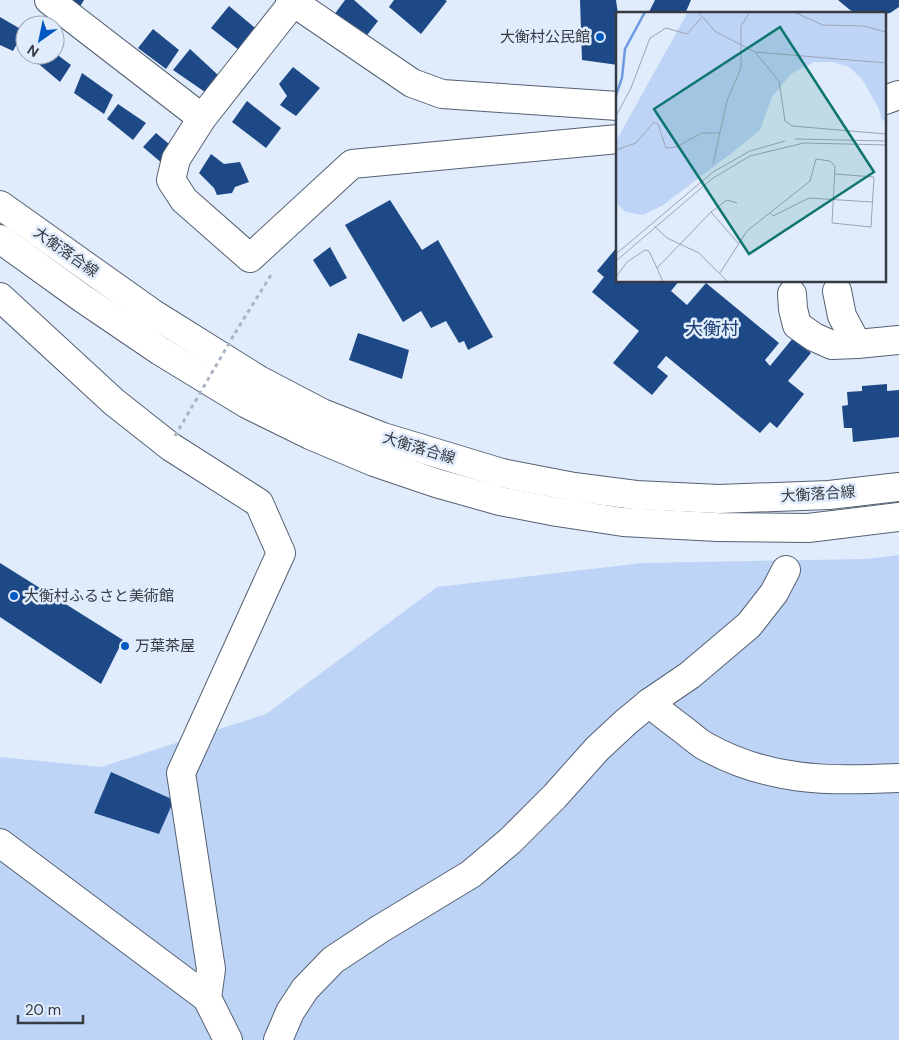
<svg xmlns="http://www.w3.org/2000/svg" width="899" height="1040" viewBox="0 0 899 1040" font-family="'DM Sans','Noto Sans JP',sans-serif">
	<style>
		.green { fill: #bdd4f7 }
		.building { fill: #1e4987 }
		.lines { fill: none; stroke-linecap: round; stroke-linejoin: round }
		.minor-casing { stroke: #556173; stroke-width: 30 }
		.major-casing { stroke: #556173; stroke-width: 30 }
		.path { stroke: #aab4c2; stroke-width: 3; stroke-dasharray: 4 4; stroke-linecap: butt }
		.minor { stroke: #fff; stroke-width: 28 }
		.major { stroke: #fff; stroke-width: 28 }
		.path-bridge { stroke: #aab4c2; stroke-width: 3; stroke-dasharray: 4 4; stroke-linecap: butt }
		.poi-dot { fill: #0158c1; stroke: #e0ecfc; stroke-width: 2 }
		.labels { text-anchor: middle; dominant-baseline: central; stroke-width: 5; stroke-linejoin: round; paint-order: stroke }
		.poi-label { font-size: 15px; fill: #353a43; stroke: #e0ecfc; text-anchor: start }
		.street-label { font-size: 15px; fill: #353a43; stroke: #e0ecfc }
		.quarter-label { font-size: 18px; fill: #193d72; stroke: #e0ecfc }
		.inset-river { fill: none; stroke: #6d9be0; stroke-width: 2.5 }
		.inset-road { fill: none; stroke: #9ca5b2; stroke-width: 1 }
		.view { fill: #0f766e; fill-opacity: 0.15; stroke: #0f766e; stroke-width: 2.5 }
		.inset-edge { fill: none; stroke: #353a43; stroke-width: 2.5 }
	</style>
	<rect width="100%" height="100%" fill="#e0ecfc"/>
	<!-- green -->
	<polygon class="green" points="899,555 899,1040 0,1040 0,757 101,767 266,714 437,587 642,563 866,559"/>
	<!-- building -->
	<g class="building">
		<polygon points="64,0 84,0 78,10"/>
		<polygon points="345,0 354,0 378,21 364,39 334,15"/>
		<polygon points="394,0 445,0 447,1 421,34 389,7"/>
		<polygon points="580,0 616,0 618,14 618,65 582,60"/>
		<polygon points="655,0 691,0 685,14 648,14"/>
		<polygon points="838,0 899,0 899,7 890,13 885,14 859,14 850,10"/>
		<polygon points="229,6 260,32 244,54 211,28"/>
		<polygon points="0,17 24,31 13,51 0,45"/>
		<polygon points="153,29 179,50 166,69 138,48"/>
		<polygon points="190,49 218,75 205,92 173,70"/>
		<polygon points="55,53 71,65 60,82 34,60 38,55 55,55"/>
		<polygon points="293,67 320,88 296,116 280,105 287,96 279,84"/>
		<polygon points="82,73 113,95 104,114 74,93"/>
		<polygon points="247,101 281,128 266,148 232,122"/>
		<polygon points="118,104 146,123 133,140 107,119"/>
		<polygon points="156,133 175,149 163,164 143,147"/>
		<polygon points="211,154 224,164 240,162 249,182 235,187 232,193 217,195 214,188 199,173"/>
		<polygon points="390,200 422,250 438,240 493,337 468,350 464,341 459,343 446,321 431,328 421,311 403,322 345,225"/>
		<polygon points="618,246 618,281 679,281 671,291 687,305 706,283 779,343 765,360 770,366 793,338 811,353 788,381 804,394 777,428 770,422 760,433 666,356 657,367 668,376 652,395 613,363 639,331 592,292 604,277 597,271"/>
		<polygon points="330,247 347,278 330,287 313,260"/>
		<polygon points="358,333 409,350 402,379 349,360"/>
		<polygon points="887,384 887,391 899,390 899,437 853,442 852,428 844,428 842,406 848,405 847,392 862,391 862,386"/>
		<polygon points="0,563 123,640 101,684 0,617"/>
		<polygon points="111,772 174,800 159,834 94,813"/>
	</g>
	<g class="lines">
		<!-- minor casing -->
		<g class="minor-casing">
			<g id="minor">
				<polyline points="49,0 202,118"/>
				<polyline points="290,0 412,83 442,94 618,106"/>
				<polyline points="295,0 202,118 176,159 171,180 184,200 250,258 352,164 618,139"/>
				<polyline points="885,100 899,95"/>
				<polyline points="837,291 842,316 857,344"/>
				<polyline points="792,294 793,309 797,325 814,337 832,345 857,344 899,340"/>
				<polyline points="0,297 114,402 171,447 259,503 281,553 181,773 211,969 207,998"/>
				<path d="M649,703c12,10 24,19 36,28 6,5 12,10 18,14 65,37 124,36 196,33"/>
				<polyline points="0,843 207,998 228,1040"/>
				<polyline points="278,1040 290,1012 305,989 333,960 380,929 471,874 510,841 555,796 597,749 626,722 649,703 690,675 749,625 774,593 786,570"/>
			</g>
		</g>
		<!-- major casing -->
		<g class="major-casing">
			<g id="major">
				<polyline points="0,205 152,313 259,380 322,413 383,437 502,473 574,487 636,495 719,499 829,495 899,487"/>
				<polyline points="0,239 82,298 160,351 247,404 310,435 374,462 436,483 500,501 557,512 623,522 717,527 808,528 899,517"/>
			</g>
		</g>
		<!-- path -->
		<polyline class="path" points="235,333 271,275"/>
		<!-- minor -->
		<use href="#minor" class="minor"/>
		<!-- major -->
		<use href="#major" class="major"/>
		<!-- path-bridge -->
		<polyline class="path-bridge" points="175,436 235,333"/>
	</g>
	<!-- markers -->
	<g class="poi-dot">
		<circle cx="600" cy="37" r="5"/>
		<circle cx="14" cy="596" r="5"/>
		<circle cx="125" cy="646" r="5"/>
	</g>
	<g class="labels">
		<!-- poi labels -->
		<g class="poi-label">
			<text x="590" y="37" text-anchor="end">大衡村公民館</text>
			<text x="24" y="596">大衡村ふるさと美術館</text>
			<text x="135" y="646">万葉茶屋</text>
		</g>
		<!-- street labels -->
		<g class="street-label">
			<text transform="translate(66 252) rotate(35)">大衡落合線</text>
			<text transform="translate(419 448) rotate(17)">大衡落合線</text>
			<text transform="translate(818 494) rotate(-4)">大衡落合線</text>
		</g>
		<!-- quarter labels -->
		<g class="quarter-label">
			<text x="712" y="329">大衡村</text>
		</g>
	</g>
	<!-- overview -->
	<g transform="translate(616 12)">
		<rect width="270" height="270" fill="#e0ecfc"/>
		<path d="M72,0h198v108l-4,1 -3,-12 -17,-30 -13,-12 -16,-5h-19l-23,12 -19,23 -12,33 -27,22 -70,53 -20,10 -17,-3 -10,-9v-62z" fill="#bdd4f7"/>
		<path class="inset-river" d="M0,83l6,-17 3,-29 20,-37"/>
		<path class="inset-road" d="M82,0l18,20 39,20 131,11M178,0l29,13 41,1 22,6M139,40l24,29 6,40 7,5 94,8M0,104l15,-28 19,-50 16,-10 21,6 14,-16M179,127l91,2M0,138l20,-7 18,-21 4,2 8,24 10,-1 26,-14h18M97,152l14,-63 14,-33v-42l9,-14M95,200l16,-12 10,3M154,201l3,3 36,-18 63,4M38,214l13,12 32,15 29,29M0,242l97,-82 37,-21 35,-10M0,249l97,-83 37,-22 54,-13 82,2M104,261l27,-42 63,-50 6,-22 14,2 5,5 -3,57 39,4 3,-50 -39,-3M0,265l11,-15 18,-12 4,1 8,17M47,270l-6,-14 54,-56 27,31"/>
		<path class="view" d="M164,15l94,145 -125,82 -95,-145z"/>
		<rect width="270" height="270" class="inset-edge"/>
	</g>
	<!-- north arrow -->
	<g transform="translate(40 40) rotate(213)"><circle r="24" fill="#e0ecfc" stroke="#9ca5b2"/>
	<path d="M0-4L9 19L0 12L-9 19Z" fill="#0158c1"/>
	<text y="-8" font-size="14" font-weight="bold" text-anchor="middle" fill="#353a43">N</text>
	</g>
	<!-- scale -->
	<path d="M18 1015v8h65v-8" fill="none" stroke="#353a43" stroke-width="2.5"/>
	<text x="25" y="1015" font-size="15" fill="#353a43" stroke="#e0ecfc" stroke-width="4" paint-order="stroke">20 m</text>
</svg>
